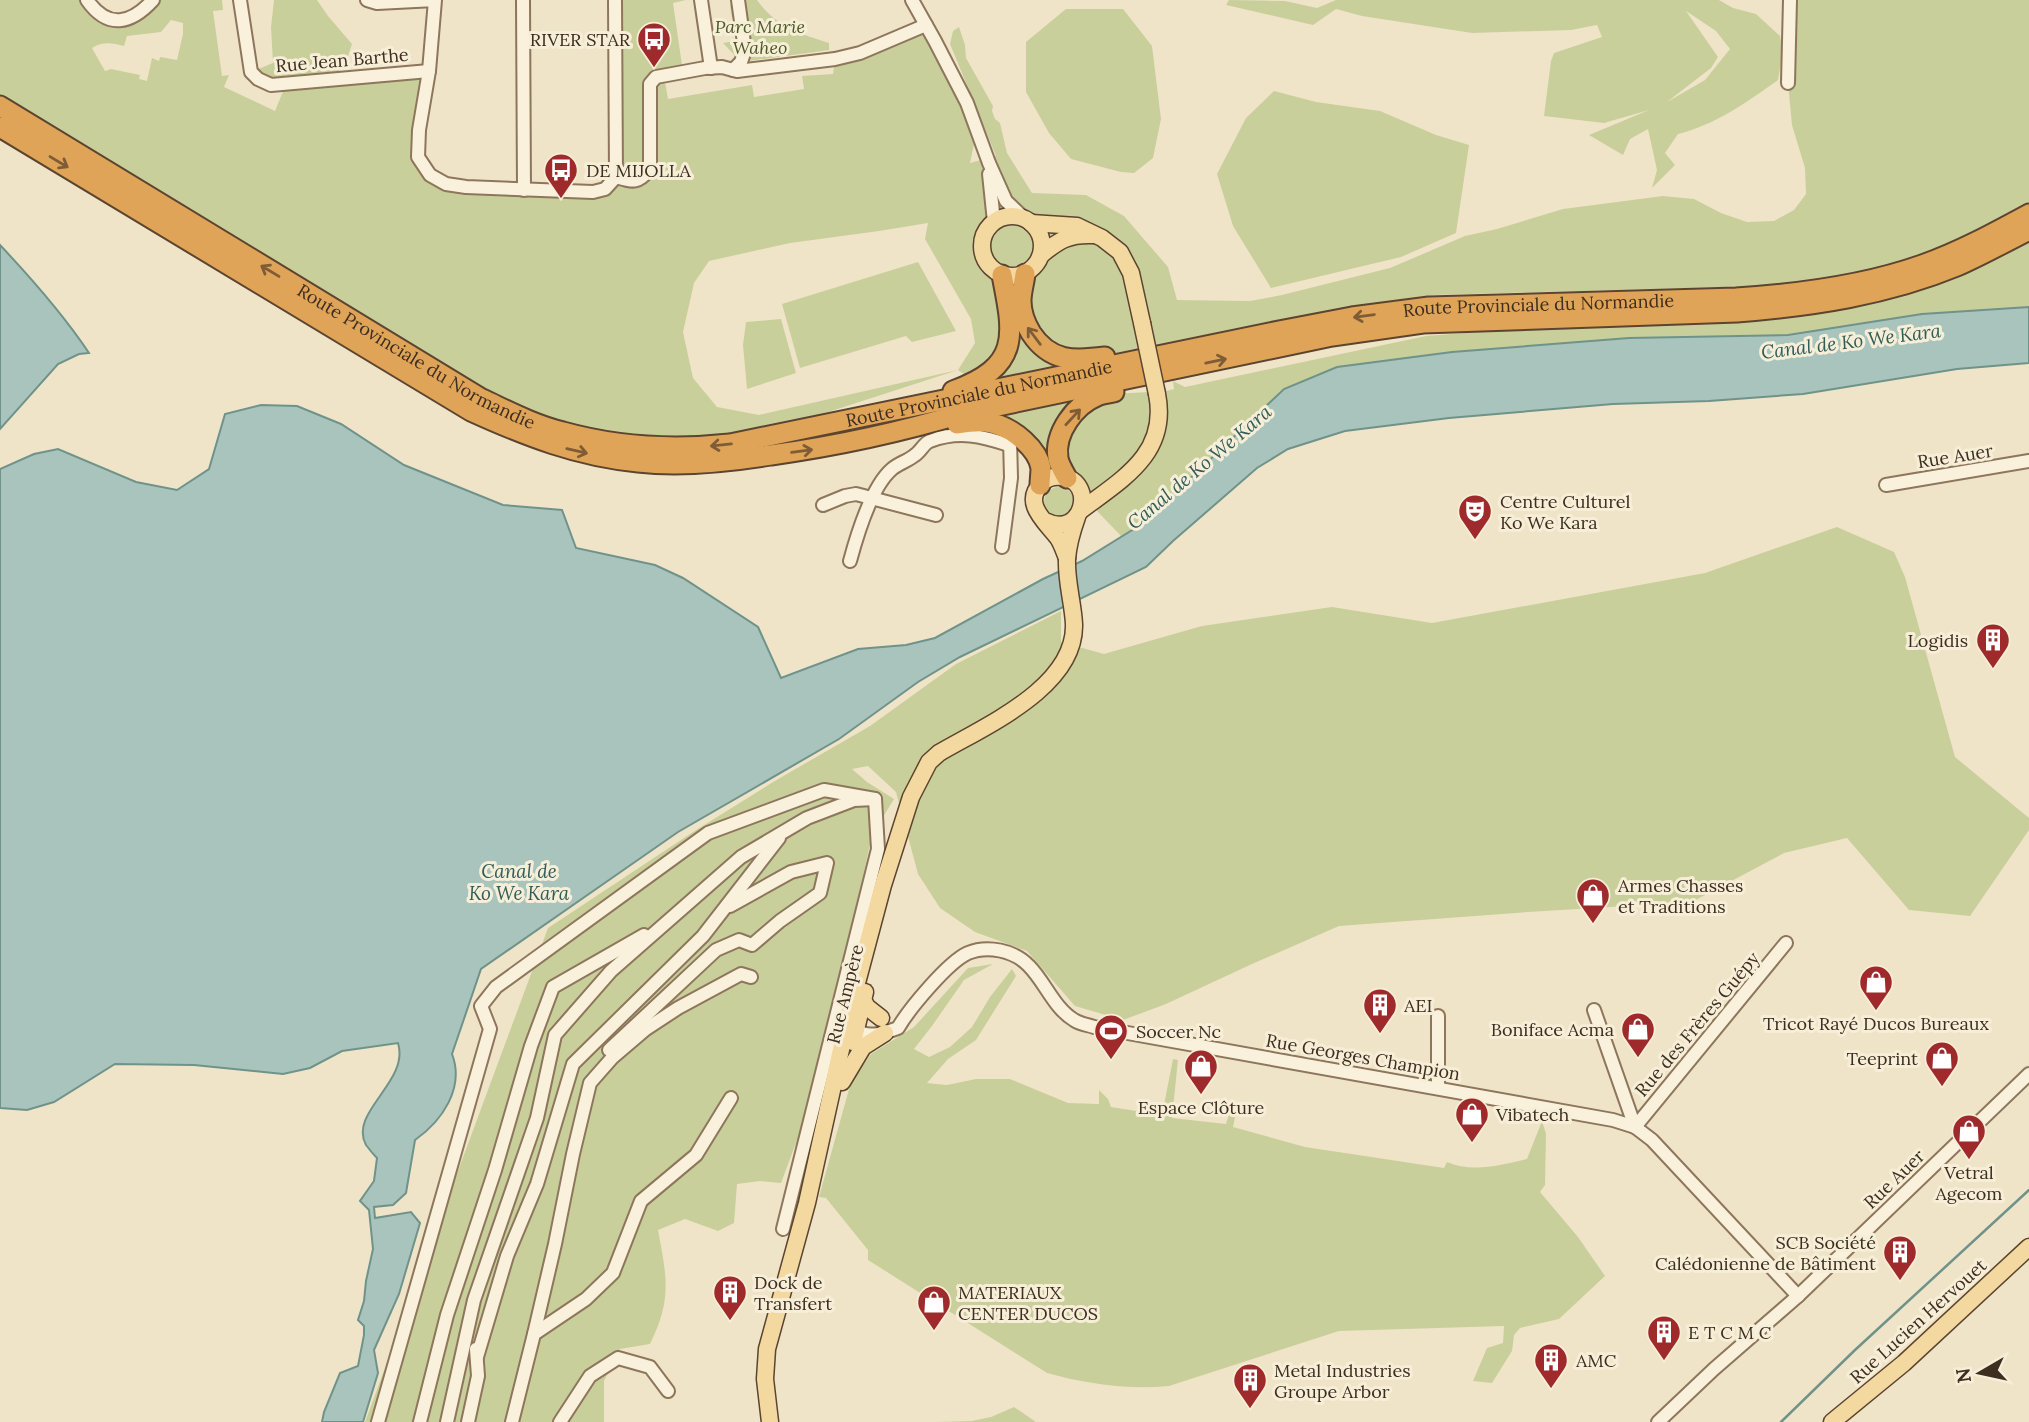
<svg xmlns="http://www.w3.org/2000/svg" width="2029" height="1422" viewBox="0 0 2029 1422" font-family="Lora,serif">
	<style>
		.green { fill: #c9cf9b; fill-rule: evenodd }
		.water { fill: #a9c4bc; stroke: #6f938a; stroke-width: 2 }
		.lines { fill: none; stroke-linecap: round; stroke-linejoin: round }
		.stream { stroke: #6f938a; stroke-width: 2.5 }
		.minor-casing { stroke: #8d765c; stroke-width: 16 }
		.major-casing { stroke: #5b4430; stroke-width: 19 }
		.highway-casing { stroke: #5b4430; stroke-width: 23 }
		.minor { stroke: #faf1dc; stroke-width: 12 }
		.major { stroke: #f3d9a0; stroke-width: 16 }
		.highway { stroke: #e0a458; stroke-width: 19 }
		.major-bridge-casing { stroke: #5b4430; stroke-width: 19; stroke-linecap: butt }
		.major-bridge { stroke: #f3d9a0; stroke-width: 16 }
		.oneway { stroke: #7e5d36 }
		.labels { text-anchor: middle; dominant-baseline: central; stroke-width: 6; stroke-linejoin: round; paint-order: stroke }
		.park-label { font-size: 18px; font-style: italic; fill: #4d5a26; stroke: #f7eed8 }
		.poi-label { font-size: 18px; fill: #3d2e20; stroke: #f7eed8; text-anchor: start }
		.street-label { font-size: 18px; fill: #3d2e20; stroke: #f7eed8 }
		.water-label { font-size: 19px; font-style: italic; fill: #2f5d5a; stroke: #f7eed8 }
	</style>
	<rect width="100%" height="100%" fill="#f0e4c8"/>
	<!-- green -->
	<g class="green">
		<path d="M0,0h87l35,21 31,-21h69l1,10 -10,1 9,65 7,-1 -5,12 51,24 11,-27 -35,-12 22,-9 -2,-36 3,-27h43l11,16 24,28 -7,21 -14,14 98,-8 -11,86 28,27 147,8 23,-15 -1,-177h71l-13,3 11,76 -19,3 3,17 84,-14 2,12 50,-8 -2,-13 31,-2 2,-15 91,-34 51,105 -7,33 26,-7 -46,-112 3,-13 6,-4 6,18 1,13 27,48 -1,5 3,8 5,4 7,30 25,40 54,2 38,21 44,51 9,33 73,1 32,-6 108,-27 75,-32 32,-7 66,-20 100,-13 31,3 27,14 26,9 27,-1 20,-11 12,-16 -1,-26 -13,-43 -4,-42 2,-83h239v214l-75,38 -177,43 -41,-8 -302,8 -77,11 -171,33 -203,49 -25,-18 -228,74 -34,4 -168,-28 -528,-314zM171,20l12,3v11l-6,26 -17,-3 -1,4 -7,-3 -5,23 -8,-2 1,-4 -29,-6 -6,2 -13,-23c11,-7 20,-5 32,-2l3,-10 34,-4zM928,223l-3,16 46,80 4,24 -17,27 -199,45 -42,-8 -24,-29 -10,-46 11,-49 15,-22 81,-18 89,-12z"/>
		<path d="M731,0h26c18,26 43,34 72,43v7l-88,12 -18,-19 13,-2 -2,-22 -2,-1 -2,-13 2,-1z"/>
		<path d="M1229,0l56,1 32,7 19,-8h383l14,8 23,6 24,22 3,16 -5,28c-31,22 -63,45 -100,54l-13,19 10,12 -23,23 5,-18 -9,-41 -18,10 -7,16 -34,-20 60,-25 -45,13 -60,-7 7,-55 3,-8 48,-16 -5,-12 -26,5 -99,3 -110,-17 -26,-7 -23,16 -87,-20zM1686,11l30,20 14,18 -25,31 -38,22 44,-34 7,-11z"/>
		<polygon points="1066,9 1123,9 1152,46 1161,119 1153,158 1134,173 1121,172 1071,159 1049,133 1026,92 1026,42"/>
		<polygon points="1274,91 1316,102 1380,111 1436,135 1469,145 1456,233 1401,257 1271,288 1233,226 1217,174 1246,118"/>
		<polygon points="2029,230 2029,307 1922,314 1788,335 1629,338 1452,352 1337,367 1284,389 1197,472 1137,527 1121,536 1098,512 1054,454 1042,457 975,417 1077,396 1166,391 1174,389 1173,381 1185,387 1426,336 1778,309"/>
		<polygon points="918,262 956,331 912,342 906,336 800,368 782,304"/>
		<polygon points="781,319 796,373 747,389 743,345 746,322"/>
		<circle cx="1059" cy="502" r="15"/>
		<path d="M1837,527l57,25 11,25 50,180 74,61v12l-59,86 -61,-6 -62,-72 -63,15 -92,49 -164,10 -189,14 -87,38 -86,40 -43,16 -48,-14 -48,-55 -52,-19 -35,-24 -22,-34 -22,-82 -28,-26 -16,3 15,13 27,17 -22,36 -55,252 -36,96 -21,-2 -23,3 -3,39 -16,8 -33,-12 -27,11c9,48 14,69 -8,114l-30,5 -16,32v41h-239l183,-494 145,-96 80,-50 97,-56 86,-62 105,-53v31l43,12 98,-28 130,-19 100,16 273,-50z"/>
		<path d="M993,964l-29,16 -32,46 -18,23 15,8 21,-10 22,-20 18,-30 22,-28 4,7 -40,64 -28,19 -21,24 20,2 29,-6h34l58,24 31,1v-14l9,9 3,8 51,8 11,-56 5,1 -6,58 54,6 4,-13 6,1 -3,15 72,20 139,21 3,-6c25,11 54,3 80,-3l15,-38 4,13 -1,51 -5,7 38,45 27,39 -46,43 -39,9 -6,7 -2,16 -20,32 -19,-2 14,-33 16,-5 1,-17 -165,5 -170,55c-40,4 -83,-2 -122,-13l-179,-113v-10l-42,-52 -7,-1 32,-115 20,-28 43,-27 54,-59z"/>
		<polygon points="1014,1407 1036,1422 936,1422 972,1421 991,1417"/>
	</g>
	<!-- water -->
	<g class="water">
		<path d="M0,245c32,34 63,69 89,108l-10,1 -21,10 -58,65z"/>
		<path d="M2029,307v56l-72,6 -154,25 -94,7 -96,3 -164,14 -104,13 -57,18 -31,19 -84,73 -27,26 -186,90 -42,25 -79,57 -161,93 -197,137 -29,85c13,34 -10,67 -37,86l-9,53 -13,12 -19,2 1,11 36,-6 9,11 -21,71 -25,56 4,23 -15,49h-41l2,-10 16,-39 18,-7 6,-31v-9l-6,-6 6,-19 2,-20 7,-32 -4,-39 -9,-9 14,-20 3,-23c-4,-4 -8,-9 -11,-13 -18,-33 44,-63 32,-102l-56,8 -32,17 -27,6 -89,-9 -79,-1 -61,38 -27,8 -27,-2v-639l34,-15 24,-5 78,33 41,8 32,-21 16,-55 36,-9 36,1 44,18 63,41 99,40 59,5 14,38 79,17 28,13 75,49 23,51 77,-29 48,-4 29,-7 108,-59 39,-18 55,-34 60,-55 87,-83 53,-22 115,-15 177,-14 159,-3 134,-21z"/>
	</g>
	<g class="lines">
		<!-- stream -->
		<polyline class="stream" points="1781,1422 1855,1350 2029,1190"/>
		<!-- minor casing -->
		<g class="minor-casing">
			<g id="minor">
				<path d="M87,0c21,30 44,24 66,0"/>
				<polyline points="240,0 251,72 258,79 271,85 429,71"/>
				<polyline points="367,0 377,3 435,0 429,71 419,130 418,157 430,175 446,184 466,187 593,192 605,189 616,177 615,0"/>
				<polyline points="523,0 524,190"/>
				<polyline points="701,0 711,68"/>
				<polyline points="912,0 935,41 967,103 989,163 1006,201 1024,218"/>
				<polyline points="733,70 741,62 745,50 738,0"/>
				<polyline points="1788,83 1790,0"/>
				<polyline points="989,174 994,222"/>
				<path d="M616,177c17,5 22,7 34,-8v-85l6,-7 49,-9 17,-1 15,4 98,-12 25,-6 66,-28"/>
				<polyline points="1886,485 2029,461"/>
				<polyline points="823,505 845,496 856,494 936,515"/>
				<polyline points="1002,547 1011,478 1010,439"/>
				<path d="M850,561c7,-26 21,-74 42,-92 7,-6 16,-8 23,-14 6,-4 9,-12 15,-14 29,-11 52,-5 79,4"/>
				<polyline points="1594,1010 1635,1127"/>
				<polyline points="1438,1016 1438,1088"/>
				<path d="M852,1026c13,14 30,8 46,2 11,-19 50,-66 70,-75 19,-8 46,-3 61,13 16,16 25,42 45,54 6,4 14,5 20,7l519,93 22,7 17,13 146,156"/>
				<polyline points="609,1050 716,950 739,940 752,945 780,921 820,893 827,863 791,872 730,906"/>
				<polyline points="1635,1127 1786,943"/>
				<polyline points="783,1229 878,849 875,799"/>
				<polyline points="534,1334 555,1244 573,1154 590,1083 612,1058 646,1029 678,1008 741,974 751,977"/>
				<polyline points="477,1357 507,1256 537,1184 573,1064 703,936 779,838"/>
				<polyline points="378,1422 490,1029 481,1006 496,987 708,833 824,790 875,799 854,800 807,818 741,857 611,971 555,1035 537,1118 474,1300 447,1422"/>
				<polyline points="420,1422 447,1315 495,1170 531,1046 553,987 644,935"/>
				<polyline points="468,1422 478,1376 476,1349"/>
				<polyline points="512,1422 534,1334 586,1299 613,1273 641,1201 696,1155 731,1098"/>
				<polyline points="560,1422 590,1376 618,1358 650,1367 668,1391"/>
				<polyline points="1658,1422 1714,1369 1798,1296 2029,1074"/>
			</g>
		</g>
		<!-- major casing -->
		<g class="major-casing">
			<g id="major">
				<circle cx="1012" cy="246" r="30"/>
				<polyline points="1031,223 1077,226 1102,238 1120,252 1131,273 1142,323"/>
				<path d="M1041,255c18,-15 28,-21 52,-20"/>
				<path d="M1080,511c42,-32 89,-57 77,-117"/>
				<path d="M1045,521c38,19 52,-40 17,-44 -8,-1 -15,1 -20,6 -21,20 4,39 16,55 4,6 6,13 9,20"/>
				<polyline points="863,1000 867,1007 881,1018"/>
				<polyline points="853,1042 865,992"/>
				<polyline points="842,1082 863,1047 885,1033"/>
				<path d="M770,1422l-5,-43 2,-30 40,-146 43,-194 33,-124 28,-88 18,-35 10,-9c46,-27 137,-66 135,-129 -1,-21 -8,-43 -7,-65 1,-14 5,-28 10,-42"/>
				<polyline points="1832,1422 1904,1363 2029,1247"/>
			</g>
		</g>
		<!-- highway casing -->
		<g class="highway-casing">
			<g id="highway">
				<path id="s1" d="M0,106l482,293c26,12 52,26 81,33 54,15 111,18 167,12l549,-113 73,-14 77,-10 307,-9c62,-4 127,-12 186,-33 37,-13 72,-32 107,-51"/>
				<path d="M0,127l471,284c55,25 106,45 167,51 44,5 90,0 133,-7 65,-9 130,-23 193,-42l368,-77 91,-13 314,-11c75,-6 150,-17 220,-46 25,-11 48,-24 72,-36"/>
				<path d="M1025,274c-1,9 -4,18 -4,27 0,12 4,22 10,32 19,29 43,28 74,24"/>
				<path d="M953,391c68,-25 61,-55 49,-116"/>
				<path d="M957,424c12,-2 27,-4 38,0 19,5 43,25 46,44 0,6 -1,12 -1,17"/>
				<path d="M1067,478c-3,-6 -8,-13 -9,-20 -4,-25 17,-53 39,-62 5,-2 11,-3 17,-4"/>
			</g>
		</g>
		<!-- minor -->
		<use href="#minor" class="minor"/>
		<!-- major -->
		<use href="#major" class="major"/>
		<!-- highway -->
		<use href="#highway" class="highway"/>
		<!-- major-bridge casing -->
		<g class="major-bridge-casing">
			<polyline id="major-bridge" points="1142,323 1157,394"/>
		</g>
		<!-- major-bridge -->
		<use href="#major-bridge" class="major-bridge"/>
	</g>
	<!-- one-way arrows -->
	<defs><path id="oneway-shaft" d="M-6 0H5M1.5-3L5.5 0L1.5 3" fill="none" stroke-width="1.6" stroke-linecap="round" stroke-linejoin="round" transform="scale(1.75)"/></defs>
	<g class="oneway">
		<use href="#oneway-shaft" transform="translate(59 162) rotate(31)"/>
		<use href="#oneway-shaft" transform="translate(270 271) rotate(-149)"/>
		<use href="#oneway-shaft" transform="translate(1364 316) rotate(172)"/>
		<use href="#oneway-shaft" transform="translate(1034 336) rotate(-127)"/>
		<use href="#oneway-shaft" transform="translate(1216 361) rotate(-12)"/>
		<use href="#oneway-shaft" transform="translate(1073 417) rotate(-47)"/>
		<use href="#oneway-shaft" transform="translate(721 445) rotate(174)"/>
		<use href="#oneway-shaft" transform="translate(577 451) rotate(13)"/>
		<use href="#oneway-shaft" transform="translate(802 451) rotate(-8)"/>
	</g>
	<!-- icons -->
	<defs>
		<g id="bus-pin" transform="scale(1.75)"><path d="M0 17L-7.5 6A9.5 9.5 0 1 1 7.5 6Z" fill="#9e2a2b" stroke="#f7eed8"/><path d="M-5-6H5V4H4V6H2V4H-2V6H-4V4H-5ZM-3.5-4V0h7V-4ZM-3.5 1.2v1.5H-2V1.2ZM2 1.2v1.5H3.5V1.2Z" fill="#fff"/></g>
		<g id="theatre-pin" transform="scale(1.75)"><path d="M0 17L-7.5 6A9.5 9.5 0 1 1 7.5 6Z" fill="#9e2a2b" stroke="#f7eed8"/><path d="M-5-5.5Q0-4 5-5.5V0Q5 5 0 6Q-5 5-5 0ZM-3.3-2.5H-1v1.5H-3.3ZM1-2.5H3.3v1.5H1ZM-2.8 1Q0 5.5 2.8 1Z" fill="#fff"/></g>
		<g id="building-pin" transform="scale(1.75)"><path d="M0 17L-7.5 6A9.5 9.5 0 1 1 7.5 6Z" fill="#9e2a2b" stroke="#f7eed8"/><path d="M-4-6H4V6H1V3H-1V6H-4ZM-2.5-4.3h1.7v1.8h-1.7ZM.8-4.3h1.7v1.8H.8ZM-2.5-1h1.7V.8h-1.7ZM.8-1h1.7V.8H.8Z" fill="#fff"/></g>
		<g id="shop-pin" transform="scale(1.75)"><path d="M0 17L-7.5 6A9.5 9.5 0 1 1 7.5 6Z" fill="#9e2a2b" stroke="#f7eed8"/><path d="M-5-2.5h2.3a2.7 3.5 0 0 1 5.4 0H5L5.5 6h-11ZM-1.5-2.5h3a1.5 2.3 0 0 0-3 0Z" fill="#fff"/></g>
		<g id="stadium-pin" transform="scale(1.75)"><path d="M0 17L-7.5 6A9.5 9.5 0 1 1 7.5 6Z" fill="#9e2a2b" stroke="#f7eed8"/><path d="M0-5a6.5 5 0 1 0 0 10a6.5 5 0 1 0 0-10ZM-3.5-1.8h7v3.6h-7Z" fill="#fff"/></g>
	</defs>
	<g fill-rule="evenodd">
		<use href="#bus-pin" x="654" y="39"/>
		<use href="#bus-pin" x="561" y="170"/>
		<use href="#theatre-pin" x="1475" y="511"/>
		<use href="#building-pin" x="1993" y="640"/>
		<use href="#shop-pin" x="1593" y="895"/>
		<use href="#shop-pin" x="1876" y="982"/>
		<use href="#building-pin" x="1380" y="1005"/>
		<use href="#shop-pin" x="1638" y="1029"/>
		<use href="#stadium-pin" x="1111" y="1031"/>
		<use href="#shop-pin" x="1942" y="1058"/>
		<use href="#shop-pin" x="1201" y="1066"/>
		<use href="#shop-pin" x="1472" y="1114"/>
		<use href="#shop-pin" x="1969" y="1131"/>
		<use href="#building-pin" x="1900" y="1252"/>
		<use href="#building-pin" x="730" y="1292"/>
		<use href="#shop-pin" x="934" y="1302"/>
		<use href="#building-pin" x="1664" y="1332"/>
		<use href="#building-pin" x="1551" y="1360"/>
		<use href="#building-pin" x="1250" y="1380"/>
	</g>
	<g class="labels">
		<!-- park labels -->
		<g class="park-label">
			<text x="760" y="26">Parc Marie<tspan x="760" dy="21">Waheo</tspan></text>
		</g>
		<!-- poi labels -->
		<g class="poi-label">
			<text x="630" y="39" text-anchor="end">RIVER STAR</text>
			<text x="586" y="170">DE MIJOLLA</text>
			<text x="1500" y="501">Centre Culturel<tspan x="1500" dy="21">Ko We Kara</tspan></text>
			<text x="1968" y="640" text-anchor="end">Logidis</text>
			<text x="1618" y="885">Armes Chasses<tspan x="1618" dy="21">et Traditions</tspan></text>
			<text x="1404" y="1005">AEI</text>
			<text x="1876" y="1023" text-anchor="middle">Tricot Rayé Ducos Bureaux</text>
			<text x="1614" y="1029" text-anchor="end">Boniface Acma</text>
			<text x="1136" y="1031">Soccer Nc</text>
			<text x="1918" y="1058" text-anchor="end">Teeprint</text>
			<text x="1201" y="1107" text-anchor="middle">Espace Clôture</text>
			<text x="1496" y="1114">Vibatech</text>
			<text x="1969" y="1172" text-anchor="middle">Vetral<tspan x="1969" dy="21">Agecom</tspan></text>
			<text x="1876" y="1242" text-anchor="end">SCB Société<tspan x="1876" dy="21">Calédonienne de Bâtiment</tspan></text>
			<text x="754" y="1282">Dock de<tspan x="754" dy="21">Transfert</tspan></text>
			<text x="958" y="1292">MATERIAUX<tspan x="958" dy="21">CENTER DUCOS</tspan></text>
			<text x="1688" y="1332">E T C M C</text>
			<text x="1576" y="1360">AMC</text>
			<text x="1274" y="1370">Metal Industries<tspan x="1274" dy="21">Groupe Arbor</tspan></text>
		</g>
		<!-- street labels -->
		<g class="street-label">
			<text transform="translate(342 60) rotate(-5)">Rue Jean Barthe</text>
			<text stroke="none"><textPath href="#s1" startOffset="1642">Route Provinciale du Normandie</textPath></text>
			<text stroke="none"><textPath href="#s1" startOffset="486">Route Provinciale du Normandie</textPath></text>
			<text stroke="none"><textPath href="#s1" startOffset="1074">Route Provinciale du Normandie</textPath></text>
			<text transform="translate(1955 456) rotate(-9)">Rue Auer</text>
			<text transform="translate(845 994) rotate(-76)">Rue Ampère</text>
			<text transform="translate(1697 1024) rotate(-50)">Rue des Frères Guépy</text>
			<text transform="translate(1363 1057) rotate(10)">Rue Georges Champion</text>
			<text transform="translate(1894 1179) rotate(-44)">Rue Auer</text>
			<text transform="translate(1918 1321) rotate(-42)">Rue Lucien Hervouet</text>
		</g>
		<!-- water labels -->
		<g class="water-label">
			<text transform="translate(1851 341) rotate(-7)">Canal de Ko We Kara</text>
			<text transform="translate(1199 467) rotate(-40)">Canal de Ko We Kara</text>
			<text x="519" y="871">Canal de<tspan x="519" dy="22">Ko We Kara</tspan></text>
		</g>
	</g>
	<!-- north arrow -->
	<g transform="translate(1980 1373) rotate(261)" stroke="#f7eed8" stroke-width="5" paint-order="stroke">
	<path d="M0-5L12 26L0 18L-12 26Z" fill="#3d2e20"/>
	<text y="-10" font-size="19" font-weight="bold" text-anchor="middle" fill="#3d2e20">N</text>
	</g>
</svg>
